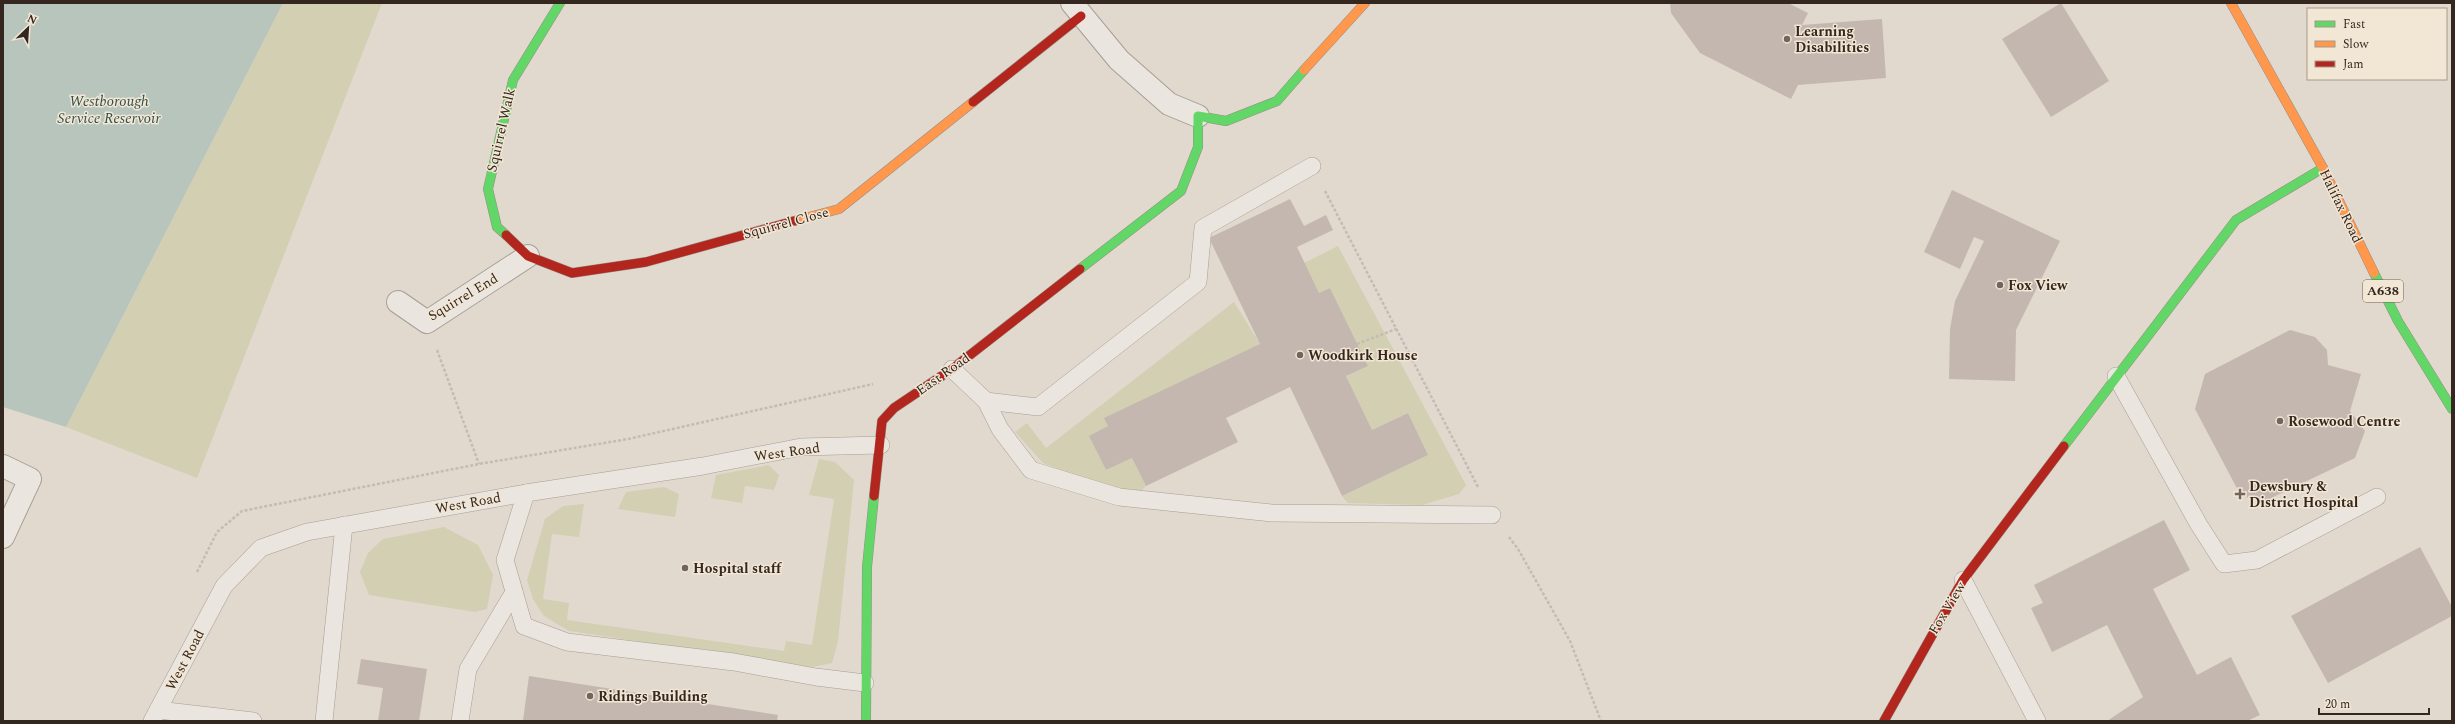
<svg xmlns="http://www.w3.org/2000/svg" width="2455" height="724" viewBox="0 0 2455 724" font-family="Spectral,serif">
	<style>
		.green { fill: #d2cfb2 }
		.water { fill: #b8c5bc }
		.building { fill: #c4b7af }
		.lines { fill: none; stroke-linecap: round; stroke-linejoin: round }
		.lane-casing { stroke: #a69f96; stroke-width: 18 }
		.street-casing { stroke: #a69f96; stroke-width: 24 }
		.fast-casing { stroke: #968e86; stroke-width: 10 }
		.slow-casing { stroke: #968e86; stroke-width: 10 }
		.jam-casing { stroke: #968e86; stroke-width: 10 }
		.path { stroke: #c2bcb5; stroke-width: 2.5; stroke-dasharray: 3 2; stroke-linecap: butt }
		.lane { stroke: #eae5de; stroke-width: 17 }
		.street { stroke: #eae5de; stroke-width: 22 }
		.fast { stroke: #63d668; stroke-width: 9 }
		.slow { stroke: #ff974d; stroke-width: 9 }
		.jam { stroke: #b3261e; stroke-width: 9 }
		.poi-dot { fill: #71655d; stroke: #f2e6d4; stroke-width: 1.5 }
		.labels { text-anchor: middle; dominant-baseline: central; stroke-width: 3; stroke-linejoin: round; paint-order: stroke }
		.shield { fill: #f2e6d4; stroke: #6d6056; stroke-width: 1 }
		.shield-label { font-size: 13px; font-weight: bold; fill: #342720 }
		.poi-label { font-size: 14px; font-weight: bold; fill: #342720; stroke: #f2e6d4; text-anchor: start }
		.street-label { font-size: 14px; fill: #342720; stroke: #f2e6d4 }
		.water-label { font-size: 15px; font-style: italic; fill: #31524c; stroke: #f2e6d4 }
	</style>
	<rect width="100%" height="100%" fill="#e1d9ce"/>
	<!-- green -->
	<g class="green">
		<polygon points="283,3 382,3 197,478 66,427"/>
		<polygon points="1338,246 1466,485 1459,494 1422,505 1348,503 1342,496 1428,455 1408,413 1372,430 1346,376 1368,366 1330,288 1319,293 1304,263"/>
		<polygon points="1234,302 1260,344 1090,436 1106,470 1132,458 1146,486 1140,492 1092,482 1043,463 1015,432 1027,423 1046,448"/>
		<polygon points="819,459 835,462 854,480 838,641 832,663 812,667 569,631 544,616 533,599 527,580 545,519 563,506 584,504 579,537 552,534 543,599 569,603 567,620 784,651 786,641 812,645 834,499 809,495"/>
		<polygon points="769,465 779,475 774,490 745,486 742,503 711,498 716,475"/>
		<polygon points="664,487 679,494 675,517 618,509 626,492"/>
		<polygon points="444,527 478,545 493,575 487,609 475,612 369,595 360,572 368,553 383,539"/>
	</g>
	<!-- water -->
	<polygon class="water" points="3,3 283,3 66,427 3,407"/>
	<!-- building -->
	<g class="building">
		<polygon points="1670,3 1788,3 1808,13 1802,25 1882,19 1886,78 1798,85 1791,99 1700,53 1671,13"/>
		<polygon points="2061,3 2109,81 2051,117 2002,39"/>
		<polygon points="1952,190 2060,241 2016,330 2015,381 1949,379 1950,329 1955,301 1984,241 1974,237 1960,269 1924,252"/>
		<polygon points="1290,199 1304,226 1326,215 1333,230 1297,247 1319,293 1330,288 1368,366 1346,376 1372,430 1408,413 1428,455 1342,496 1290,387 1226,418 1238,442 1146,486 1132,458 1106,470 1089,436 1108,426 1104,418 1260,344 1209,238"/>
		<polygon points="2290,330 2315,337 2327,350 2328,365 2361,374 2350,411 2365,431 2355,458 2265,501 2241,496 2195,409 2205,374"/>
		<polygon points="2164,520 2190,570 2153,589 2197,675 2231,657 2260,715 2247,721 2107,721 2143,697 2107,625 2052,652 2031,608 2043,603 2034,585"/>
		<polygon points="2420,547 2452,607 2452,616 2328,683 2291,616"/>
		<polygon points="361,659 427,669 419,721 378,721 383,688 357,684"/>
		<polygon points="529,676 778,715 777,721 523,721"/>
	</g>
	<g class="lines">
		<!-- lane casing -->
		<g class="lane-casing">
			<g id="lane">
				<polyline points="952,369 986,401 1000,429 1031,470 1119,497 1272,513 1492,515"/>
				<polyline points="2116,376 2199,525 2224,564 2257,560 2377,497"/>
				<polyline points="986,401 1038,407 1198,282 1203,228 1312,166"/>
				<polyline points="526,493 505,560 524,626 567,642 734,662 816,677 865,683"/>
				<polyline points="1963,580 2037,721"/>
				<polyline points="158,710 253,721"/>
				<polyline points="152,721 224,586 261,548 307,532 526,493 703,466 801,447 881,445"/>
				<polyline points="324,721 344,525"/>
				<polyline points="460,721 468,669 514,592"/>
			</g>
		</g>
		<!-- street casing -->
		<g class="street-casing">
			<g id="street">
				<polyline points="1072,3 1119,60 1169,104 1198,116"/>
				<polyline points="398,302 427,322 528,256"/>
				<polyline points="3,466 30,479 3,537"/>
			</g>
		</g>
		<!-- fast casing -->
		<g class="fast-casing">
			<g id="fast">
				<polyline points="506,235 497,227 488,189 513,80 560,3"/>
				<polyline points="1080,269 1181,191 1198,147 1198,116 1226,121 1277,101 1304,70"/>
				<polyline points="2374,273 2398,321 2452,409"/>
				<polyline points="2064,446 2236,220 2323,168"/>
				<polyline points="866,721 867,567 874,496"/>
			</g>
		</g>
		<!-- slow casing -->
		<g class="slow-casing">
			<g id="slow">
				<polyline points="2231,3 2323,168 2374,273"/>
				<polyline points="1304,70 1365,3"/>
				<polyline points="794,221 839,209 973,102"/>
			</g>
		</g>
		<!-- jam casing -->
		<g class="jam-casing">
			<g id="jam">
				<polyline points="973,102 1081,16"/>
				<polyline points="506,235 528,256 572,273 646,262 794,221"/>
				<polyline points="874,496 882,421 894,408 952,369 1080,269"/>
				<polyline points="1884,721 1963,580 2064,446"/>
			</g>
		</g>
		<!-- path -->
		<g class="path">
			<polyline points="1325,191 1478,487"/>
			<polyline points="1357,344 1396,329"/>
			<polyline points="437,350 479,464"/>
			<polyline points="1509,537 1518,549 1570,641 1601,721"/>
			<polyline points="197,572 217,532 242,511 479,464 628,439 873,384"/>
		</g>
		<!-- lane -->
		<use href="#lane" class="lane"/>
		<!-- street -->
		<use href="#street" class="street"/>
		<!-- fast -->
		<use href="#fast" class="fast"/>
		<!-- slow -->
		<use href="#slow" class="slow"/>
		<!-- jam -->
		<use href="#jam" class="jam"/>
	</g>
	<!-- markers -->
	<g class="poi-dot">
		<circle cx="1787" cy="39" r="4"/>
		<circle cx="2000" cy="285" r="4"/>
		<circle cx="1300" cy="355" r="4"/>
		<circle cx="2280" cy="421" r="4"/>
		<path d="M2238 488h4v4h4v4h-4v4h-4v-4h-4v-4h4z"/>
		<circle cx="685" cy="568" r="4"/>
		<circle cx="590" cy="696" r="4"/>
	</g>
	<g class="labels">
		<!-- shield labels -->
		<rect class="shield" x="2363" y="280" width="40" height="22" rx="3"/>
		<g class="shield-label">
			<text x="2383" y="291">A638</text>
		</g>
		<!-- poi labels -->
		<g class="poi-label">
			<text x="1795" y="31">Learning<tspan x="1795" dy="16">Disabilities</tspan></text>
			<text x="2008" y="285">Fox View</text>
			<text x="1308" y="355">Woodkirk House</text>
			<text x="2288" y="421">Rosewood Centre</text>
			<text x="2249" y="486">Dewsbury &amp;<tspan x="2249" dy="16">District Hospital</tspan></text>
			<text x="693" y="568">Hospital staff</text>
			<text x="598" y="696">Ridings Building</text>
		</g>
		<!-- street labels -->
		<g class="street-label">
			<text transform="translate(501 130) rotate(-77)">Squirrel Walk</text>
			<text transform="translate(2341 206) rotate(64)">Halifax Road</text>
			<text transform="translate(786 223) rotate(-15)">Squirrel Close</text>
			<text transform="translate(463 297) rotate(-31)">Squirrel End</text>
			<text transform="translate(943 374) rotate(-35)">East Road</text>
			<text transform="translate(787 452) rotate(-8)">West Road</text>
			<text transform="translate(468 503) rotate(-10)">West Road</text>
			<text transform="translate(1947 608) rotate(-59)">Fox View</text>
			<text transform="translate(185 660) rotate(-62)">West Road</text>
		</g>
		<!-- water labels -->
		<g class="water-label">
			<text x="109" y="101">Westborough<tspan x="109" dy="17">Service Reservoir</tspan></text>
		</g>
	</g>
	<!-- border -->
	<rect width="2455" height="724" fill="none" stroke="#342720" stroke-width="8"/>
	<!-- legend -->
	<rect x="2307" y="8" width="140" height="72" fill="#f2e6d4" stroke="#a69a8c"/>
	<rect x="2315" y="21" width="20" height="6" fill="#63d668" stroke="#a69a8c"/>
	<text x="2343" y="28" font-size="12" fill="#342720">Fast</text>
	<rect x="2315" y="41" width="20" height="6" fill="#ff974d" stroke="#a69a8c"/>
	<text x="2343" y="48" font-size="12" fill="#342720">Slow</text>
	<rect x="2315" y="61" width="20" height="6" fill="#b3261e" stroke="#a69a8c"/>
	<text x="2343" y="68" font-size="12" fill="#342720">Jam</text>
	<!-- north arrow -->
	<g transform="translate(28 28) rotate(25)" stroke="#f2e6d4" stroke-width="3" paint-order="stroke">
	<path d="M0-3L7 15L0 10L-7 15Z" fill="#342720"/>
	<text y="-6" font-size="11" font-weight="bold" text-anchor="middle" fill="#342720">N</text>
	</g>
	<!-- scale -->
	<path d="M2319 708v6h110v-6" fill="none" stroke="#342720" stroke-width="2"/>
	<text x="2325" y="708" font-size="12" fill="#342720" stroke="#f2e6d4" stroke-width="3" paint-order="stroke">20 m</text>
</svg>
